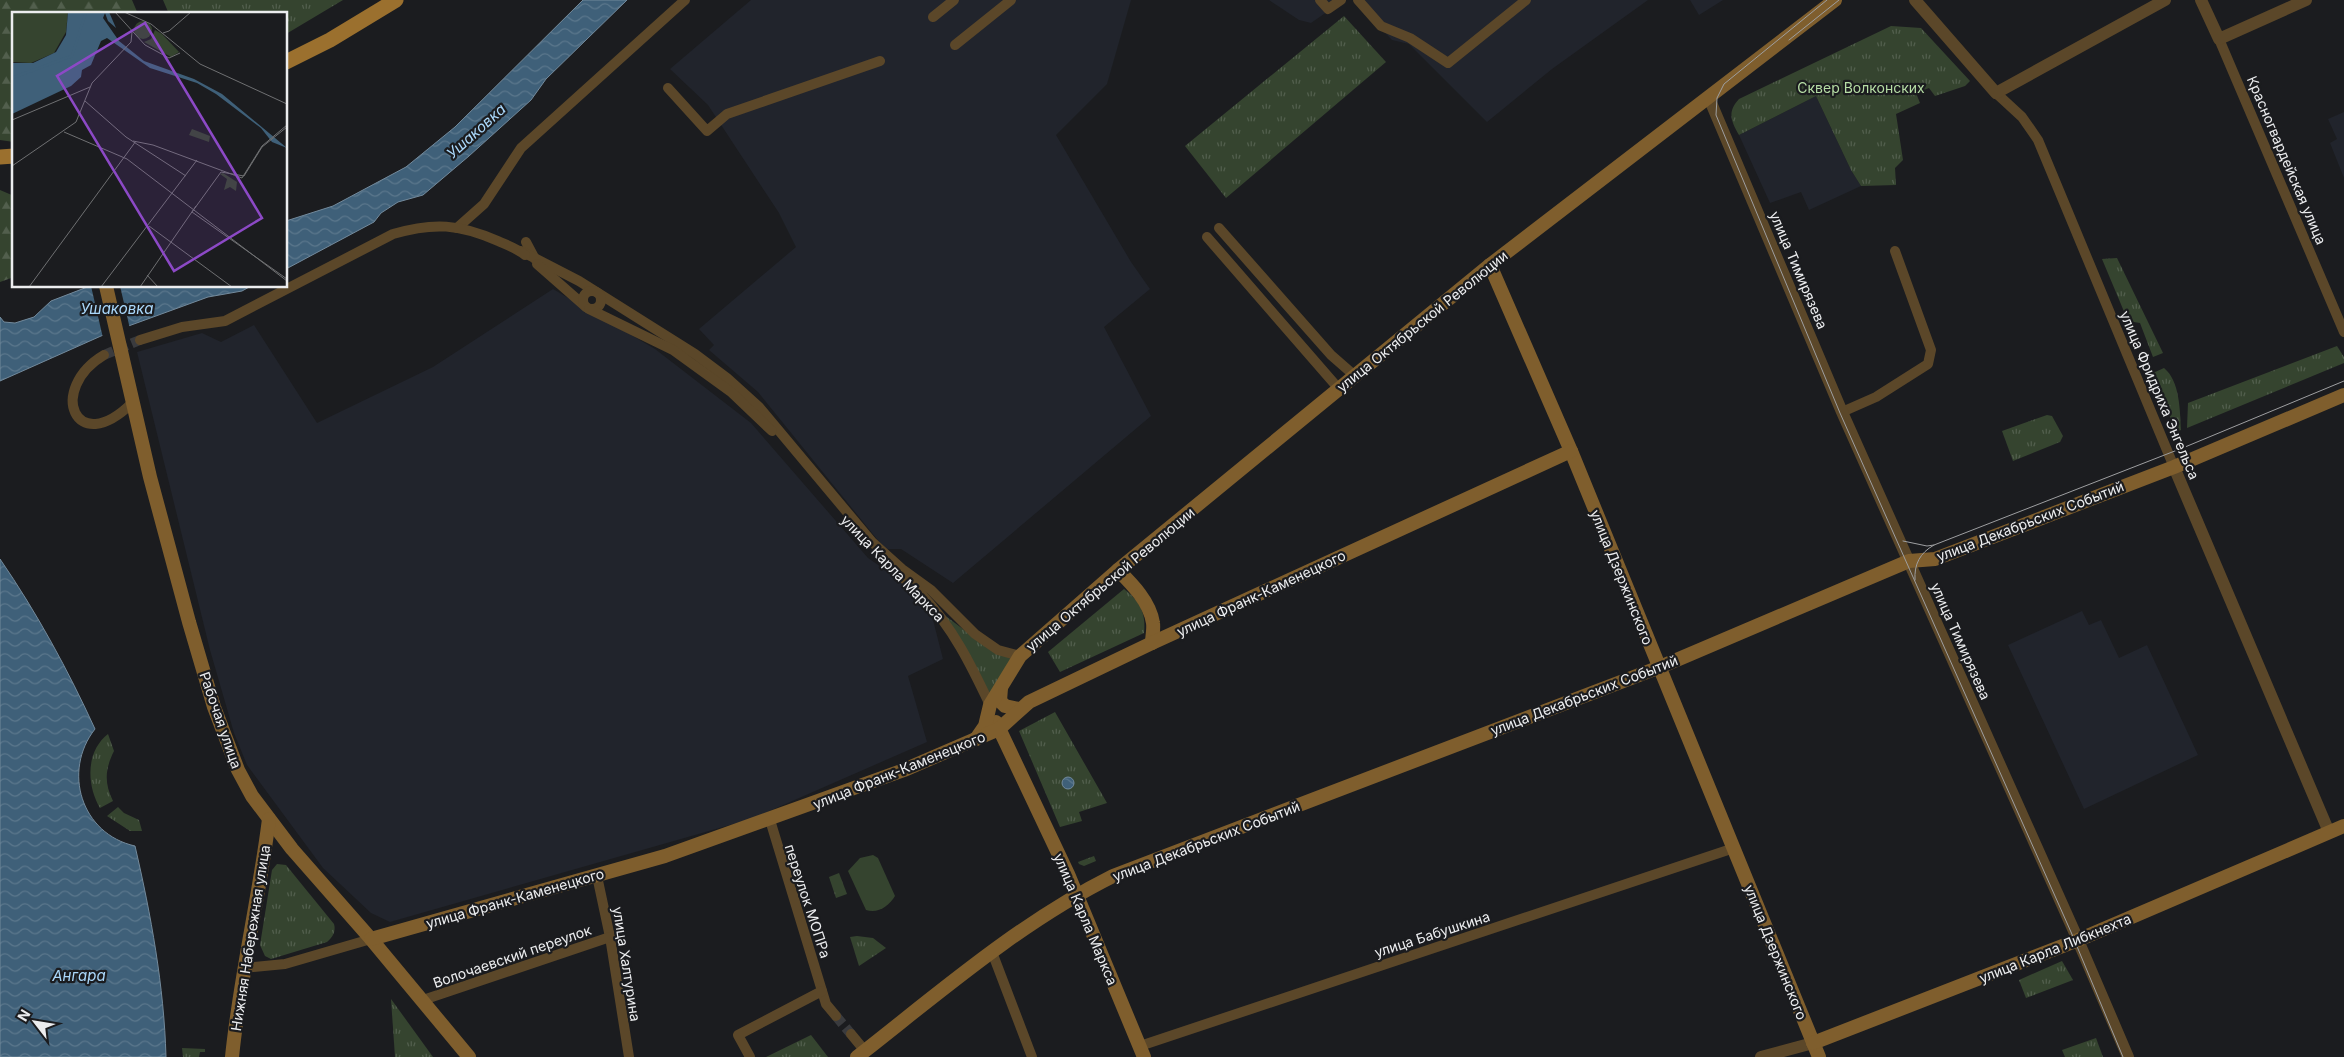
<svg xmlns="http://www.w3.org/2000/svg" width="2344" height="1057" viewBox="0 0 2344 1057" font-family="Inter,sans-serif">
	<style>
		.built { fill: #21242c }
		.grass { fill: url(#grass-tufts) }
		.forest { fill: url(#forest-firs) }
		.garden { fill: #35442f }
		.water { fill: url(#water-waves); stroke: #738a9c }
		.pier { fill: #1b1c1f }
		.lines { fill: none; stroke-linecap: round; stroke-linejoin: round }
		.minor-tunnel { stroke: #3a3b3e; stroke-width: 10; stroke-dasharray: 10 5; stroke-linecap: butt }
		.minor { stroke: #5b4729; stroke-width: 10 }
		.tertiary { stroke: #5b4729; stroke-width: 12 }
		.secondary { stroke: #7f5e2d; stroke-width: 14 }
		.primary { stroke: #9b702e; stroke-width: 15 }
		.tram { stroke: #9e9fa1; stroke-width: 1 }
		.labels { text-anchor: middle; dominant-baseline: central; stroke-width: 4.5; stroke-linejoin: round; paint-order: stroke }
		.park-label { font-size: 14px; fill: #b6dda5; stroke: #1b1c1f }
		.street-label { font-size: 14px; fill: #ecedef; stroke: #1b1c1f }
		.water-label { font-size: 15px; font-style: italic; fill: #aad8fb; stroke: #1b1c1f }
		.inset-river { fill: none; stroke: #3f6079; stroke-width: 2.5 }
		.inset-road { fill: none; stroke: #6f7072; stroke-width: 1 }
		.view { fill: #8c49c6; fill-opacity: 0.15; stroke: #8c49c6; stroke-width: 2.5 }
		.inset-edge { fill: none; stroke: #ecedef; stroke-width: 2.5 }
	</style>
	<defs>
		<pattern id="grass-tufts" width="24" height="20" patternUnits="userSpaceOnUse" patternTransform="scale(1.25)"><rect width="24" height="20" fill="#35442f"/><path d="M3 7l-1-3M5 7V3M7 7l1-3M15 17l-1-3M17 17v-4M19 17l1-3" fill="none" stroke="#525f4d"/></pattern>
		<pattern id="forest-firs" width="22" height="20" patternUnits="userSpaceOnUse" patternTransform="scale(1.25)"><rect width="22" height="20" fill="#35442f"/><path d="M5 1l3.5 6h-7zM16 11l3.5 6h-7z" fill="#525f4d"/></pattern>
		<pattern id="water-waves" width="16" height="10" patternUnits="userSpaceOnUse" patternTransform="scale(1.25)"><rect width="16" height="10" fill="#3f6079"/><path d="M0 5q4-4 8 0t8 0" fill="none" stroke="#5b778c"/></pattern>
	</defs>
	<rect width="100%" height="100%" fill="#1b1c1f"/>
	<!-- built -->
	<g class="built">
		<polygon points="751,0 1131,0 1107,84 1056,135 1131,262 1150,289 1104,327 1151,416 953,583 901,549 885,549 758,392 709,350 714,345 699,329 796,247 779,213 708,105 670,69"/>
		<polygon points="1269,0 1344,0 1311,23 1299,20"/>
		<polygon points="1354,0 1648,0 1552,69 1487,122 1409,44 1392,40"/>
		<polygon points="1690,0 1723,0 1699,15"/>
		<polygon points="1816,96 1851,170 1861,186 1809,210 1801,192 1770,203 1739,135"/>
		<polygon points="2344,112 2344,178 2330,143 2337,139 2328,119"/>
		<polygon points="553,289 655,349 751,423 868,558 922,595 932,616 943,659 908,676 927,742 751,819 390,922 371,913 323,868 247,765 234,733 210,650 137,352 202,333 221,342 254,325 317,423 433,367"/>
		<polygon points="2082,611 2089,625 2101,620 2119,658 2147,645 2198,755 2084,809 2008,645"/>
	</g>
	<!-- grass -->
	<g class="grass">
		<polygon points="163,0 343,0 286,34 286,14 169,14"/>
		<polygon points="1344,16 1386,62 1226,198 1185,146"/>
		<path d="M1891,26l30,2 49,53 -5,5 -30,10 -6,-8 -13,5 4,10 -24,11 7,46 -8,8 1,17 -35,1 -10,-16 -35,-74 -77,39c-8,-14 -12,-23 0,-36z"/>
		<polygon points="2117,258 2163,353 2153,357 2140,323 2128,321 2102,259"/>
		<polygon points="2337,346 2344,357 2344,363 2187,428 2188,403"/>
		<path d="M2164,368c16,13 16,43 17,62l-5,2 -23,-59z"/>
		<polygon points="2047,415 2052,416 2063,436 2060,442 2013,461 2002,431"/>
		<path d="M1124,589c16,12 22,24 20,44l-84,39 -12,-20z"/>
		<polygon points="943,614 995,653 1014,657 990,696"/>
		<polygon points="1055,712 1107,803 1079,812 1082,821 1060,827 1019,731"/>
		<path d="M108,734l6,17c-9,18 -10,32 -1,50l-13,7c-13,-22 -15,-56 8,-74z"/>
		<polygon points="118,807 124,813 139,820 142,831 130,831 107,816"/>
		<polygon points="1094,856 1096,861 1084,866 1079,864 1078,862"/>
		<path d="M277,864l9,1 48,59c2,7 -1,13 -7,18l-56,17 -6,-3 -5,-11 12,-75z"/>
		<polygon points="839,873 847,894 836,898 829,877"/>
		<polygon points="857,936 873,938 886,948 859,966 850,937"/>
		<polygon points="2062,961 2073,980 2026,998 2019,980"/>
		<polygon points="391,999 433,1057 395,1057"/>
		<polygon points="811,1035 828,1057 766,1057"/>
		<polygon points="2096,1038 2103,1057 2065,1057 2062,1050"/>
		<polygon points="182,1048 205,1049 205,1052 200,1052 199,1057 183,1057"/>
	</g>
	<!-- forest -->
	<g class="forest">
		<polygon points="0,0 132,0 138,14 14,14 14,142 0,140"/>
		<polygon points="0,190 14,196 14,277 0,282"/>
	</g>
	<!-- garden -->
	<path class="garden" d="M873,855l5,3 17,38c-6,10 -17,18 -29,14l-18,-39 12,-13z"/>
	<!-- water -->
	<g class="water">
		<polygon points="583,0 627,0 546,79 531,100 469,156 423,195 398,202 381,213 374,222 286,269 286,221 333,206 406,167 455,127"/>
		<polygon points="90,286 251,286 242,291 208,297 101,336 0,381 0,317 4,322 15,323 34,317 51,301"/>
		<path d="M0,559c37,54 68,111 95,170 -33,42 -14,105 40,117 16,69 29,140 31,211h-166z"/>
		<circle cx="1068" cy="783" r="6"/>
	</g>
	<!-- pier -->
	<polygon class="pier" points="91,286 120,286 130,329 103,338"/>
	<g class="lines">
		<!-- minor-tunnel -->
		<g class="minor-tunnel">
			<polyline points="104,355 140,340"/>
			<polyline points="836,1016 851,1034"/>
		</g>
		<!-- minor -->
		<g class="minor">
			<polyline points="1320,0 1328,9 1341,0"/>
			<polyline points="1358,0 1381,26 1410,38 1448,63 1526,0"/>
			<polyline points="933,17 954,0"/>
			<polyline points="2219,39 2344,332"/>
			<polyline points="955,45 1011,0"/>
			<polyline points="668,88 707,131 727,114 880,61"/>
			<polyline points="1996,93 2022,117 2038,140 2174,467"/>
			<polyline points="457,228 484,204 521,148 685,0"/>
			<polyline points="1219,228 1331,355 1355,376"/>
			<polyline points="1207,237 1339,389"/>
			<polyline points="526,242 535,259"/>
			<polyline points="521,251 579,281 695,354 727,378 759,407 872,542 902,569 931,590 975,634 998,650 1020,656"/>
			<polyline points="537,264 586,307"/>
			<circle cx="592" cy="300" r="9"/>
			<polyline points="589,309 673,350 731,392 772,431"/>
			<path d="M140,340l42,-13 43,-6 168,-87c41,-12 66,-10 105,7 9,4 20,8 27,14"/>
			<path d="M104,355c-57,34 -29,104 28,48"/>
			<polyline points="1842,412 1876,397 1928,364 1931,350 1895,251"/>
			<path d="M893,569c10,9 20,17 29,26 31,33 49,70 68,110"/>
			<polyline points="770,820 826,1004 836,1016"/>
			<polyline points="597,876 610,937 629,1057"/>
			<polyline points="992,952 1032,1057"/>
			<polyline points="244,968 285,964 371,939"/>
			<polyline points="423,1000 610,937"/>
			<polyline points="851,1034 865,1051"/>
			<polyline points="1140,1046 1734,848"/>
			<polyline points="750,1057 738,1035 822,991"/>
		</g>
		<!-- tertiary -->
		<g class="tertiary">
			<polyline points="1915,0 1996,93 2165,0"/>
			<polyline points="2201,0 2219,39 2306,0"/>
			<polyline points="1709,98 1842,412 2074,931 2128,1057"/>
			<polyline points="2174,467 2329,832"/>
			<polyline points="1761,1057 1813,1043"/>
		</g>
		<!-- secondary -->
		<g class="secondary">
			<polyline points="1490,265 1571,451 1819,1057"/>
			<polyline points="106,286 150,477 189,622 214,707 238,770 252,796 292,849 371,939 469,1057"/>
			<path d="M1118,570c14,14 32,32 35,53 1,6 -1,13 -1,20"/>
			<polyline points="1001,688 1000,701 1005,706 1019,709"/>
			<polyline points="996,722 1068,874 1144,1057"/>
			<polyline points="976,739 985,726 990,705 1020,656 1118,570 1490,265 1835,0"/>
			<polyline points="371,939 665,856 904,770 999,729 1029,702 1152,643 1571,451"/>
			<polyline points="1813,1043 2078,940 2344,826"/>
			<path d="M232,1057c8,-80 27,-158 37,-238"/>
			<path d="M857,1057c82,-64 162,-134 256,-181l547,-209 249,-106 26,-2 239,-92 170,-72"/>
		</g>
		<!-- primary -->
		<g class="primary">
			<polyline points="286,62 330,40 396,0"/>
			<polyline points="0,157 14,156"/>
		</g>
		<!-- tram -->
		<g class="tram">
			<polyline points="1827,0 1724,84 1717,98 1716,115 1840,413 2071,932 2123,1057"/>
			<polyline points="1789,40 1839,0"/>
			<polyline points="1903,541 1927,546 1934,545"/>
			<path d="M1915,580c-1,-16 5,-27 19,-35l251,-98 159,-66"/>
		</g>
	</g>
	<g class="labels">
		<!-- park labels -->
		<g class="park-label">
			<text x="1861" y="87">Сквер Волконских</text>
		</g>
		<!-- street labels -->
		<g class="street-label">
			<text transform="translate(2287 160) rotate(67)">Красногвардейская улица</text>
			<text transform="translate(1799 270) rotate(67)">улица Тимирязева</text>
			<text transform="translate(1422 321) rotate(-39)">улица Октябрьской Революции</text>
			<text transform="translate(2160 395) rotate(67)">улица Фридриха Энгельса</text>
			<text transform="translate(2030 521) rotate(-21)">улица Декабрьских Событий</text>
			<text transform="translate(893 568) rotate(46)">улица Карла Маркса</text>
			<text transform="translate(1622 577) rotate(68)">улица Дзержинского</text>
			<text transform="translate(1110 579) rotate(-40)">улица Октябрьской Революции</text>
			<text transform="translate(1261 593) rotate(-25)">улица Франк-Каменецкого</text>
			<text transform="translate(1961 641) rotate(66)">улица Тимирязева</text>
			<text transform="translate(1584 695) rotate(-21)">улица Декабрьских Событий</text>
			<text transform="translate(221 720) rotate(71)">Рабочая улица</text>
			<text transform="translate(899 770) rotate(-22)">улица Франк-Каменецкого</text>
			<text transform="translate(1206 841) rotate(-21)">улица Декабрьских Событий</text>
			<text transform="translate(515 898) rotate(-16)">улица Франк-Каменецкого</text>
			<text transform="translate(808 901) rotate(72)">переулок МОПРа</text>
			<text transform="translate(1086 919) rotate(67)">улица Карла Маркса</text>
			<text transform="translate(1432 934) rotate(-18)">улица Бабушкина</text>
			<text transform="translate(250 938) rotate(-81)">Нижняя Набережная улица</text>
			<text transform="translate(2055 948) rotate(-22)">улица Карла Либкнехта</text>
			<text transform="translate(1776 952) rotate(68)">улица Дзержинского</text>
			<text transform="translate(512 956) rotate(-19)">Волочаевский переулок</text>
			<text transform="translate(627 964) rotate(81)">улица Халтурина</text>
		</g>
		<!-- water labels -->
		<g class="water-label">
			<text transform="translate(476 131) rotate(-42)">Ушаковка</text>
			<text x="117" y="308">Ушаковка</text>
			<text x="79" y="975">Ангара</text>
		</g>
	</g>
	<!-- overview -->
	<g transform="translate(12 12)">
		<rect width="275" height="275" fill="#1b1c1f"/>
		<path d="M143,18l7,4 17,18 -8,5 -27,-15 7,-3zM180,117l18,7 -1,6 -20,-7zM211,161l14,9 -1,9 -6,-4 -6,3 3,-11 -7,-5z" fill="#35442f"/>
		<path d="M122 18a9 9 0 1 1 18 0a9 9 0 1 1-18 0Z" fill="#35442f"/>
		<path d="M0,0h56l-2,20 -12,21 -23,10 -19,-1z" fill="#35442f"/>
		<path d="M56,0h41l7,16 -8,-7 -3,-8 -2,5 16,23 25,20 50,18 28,15 65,54 -15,-6 -11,-14 -45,-34 -19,-11 -47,-15 -43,-30 -6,3 -10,24 -9,5 -1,7 -10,9 -59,28v-51h21l23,-11 10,-17z" fill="#3f6079"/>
		<path class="inset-river" d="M0,66l60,-22 14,-44"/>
		<path class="inset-road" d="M103,0l30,33 24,13 11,-5M112,0l27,12 49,40 87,40M151,21l6,-2 22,-19M73,89l41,36 60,39M0,108l78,-33M275,115l-25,20 -18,29 -23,-4 -29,40 95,67M52,120l63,27 160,122M121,129l20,4 89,33M0,154l64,-44 16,-39 39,-41 1,-10M230,166l20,-32 25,-21M137,214l83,61M135,263l11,12M17,275l107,-146M89,275l96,-127M128,275l56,-81"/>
		<path class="view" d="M133,11l117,195 -88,53 -117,-195z"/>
		<rect width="275" height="275" class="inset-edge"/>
	</g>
	<!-- north arrow -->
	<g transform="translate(35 1022) rotate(301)" stroke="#1b1c1f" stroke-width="4" paint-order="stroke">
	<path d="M0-4L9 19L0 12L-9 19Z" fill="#ecedef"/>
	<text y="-8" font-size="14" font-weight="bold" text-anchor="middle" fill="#ecedef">N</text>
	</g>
</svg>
